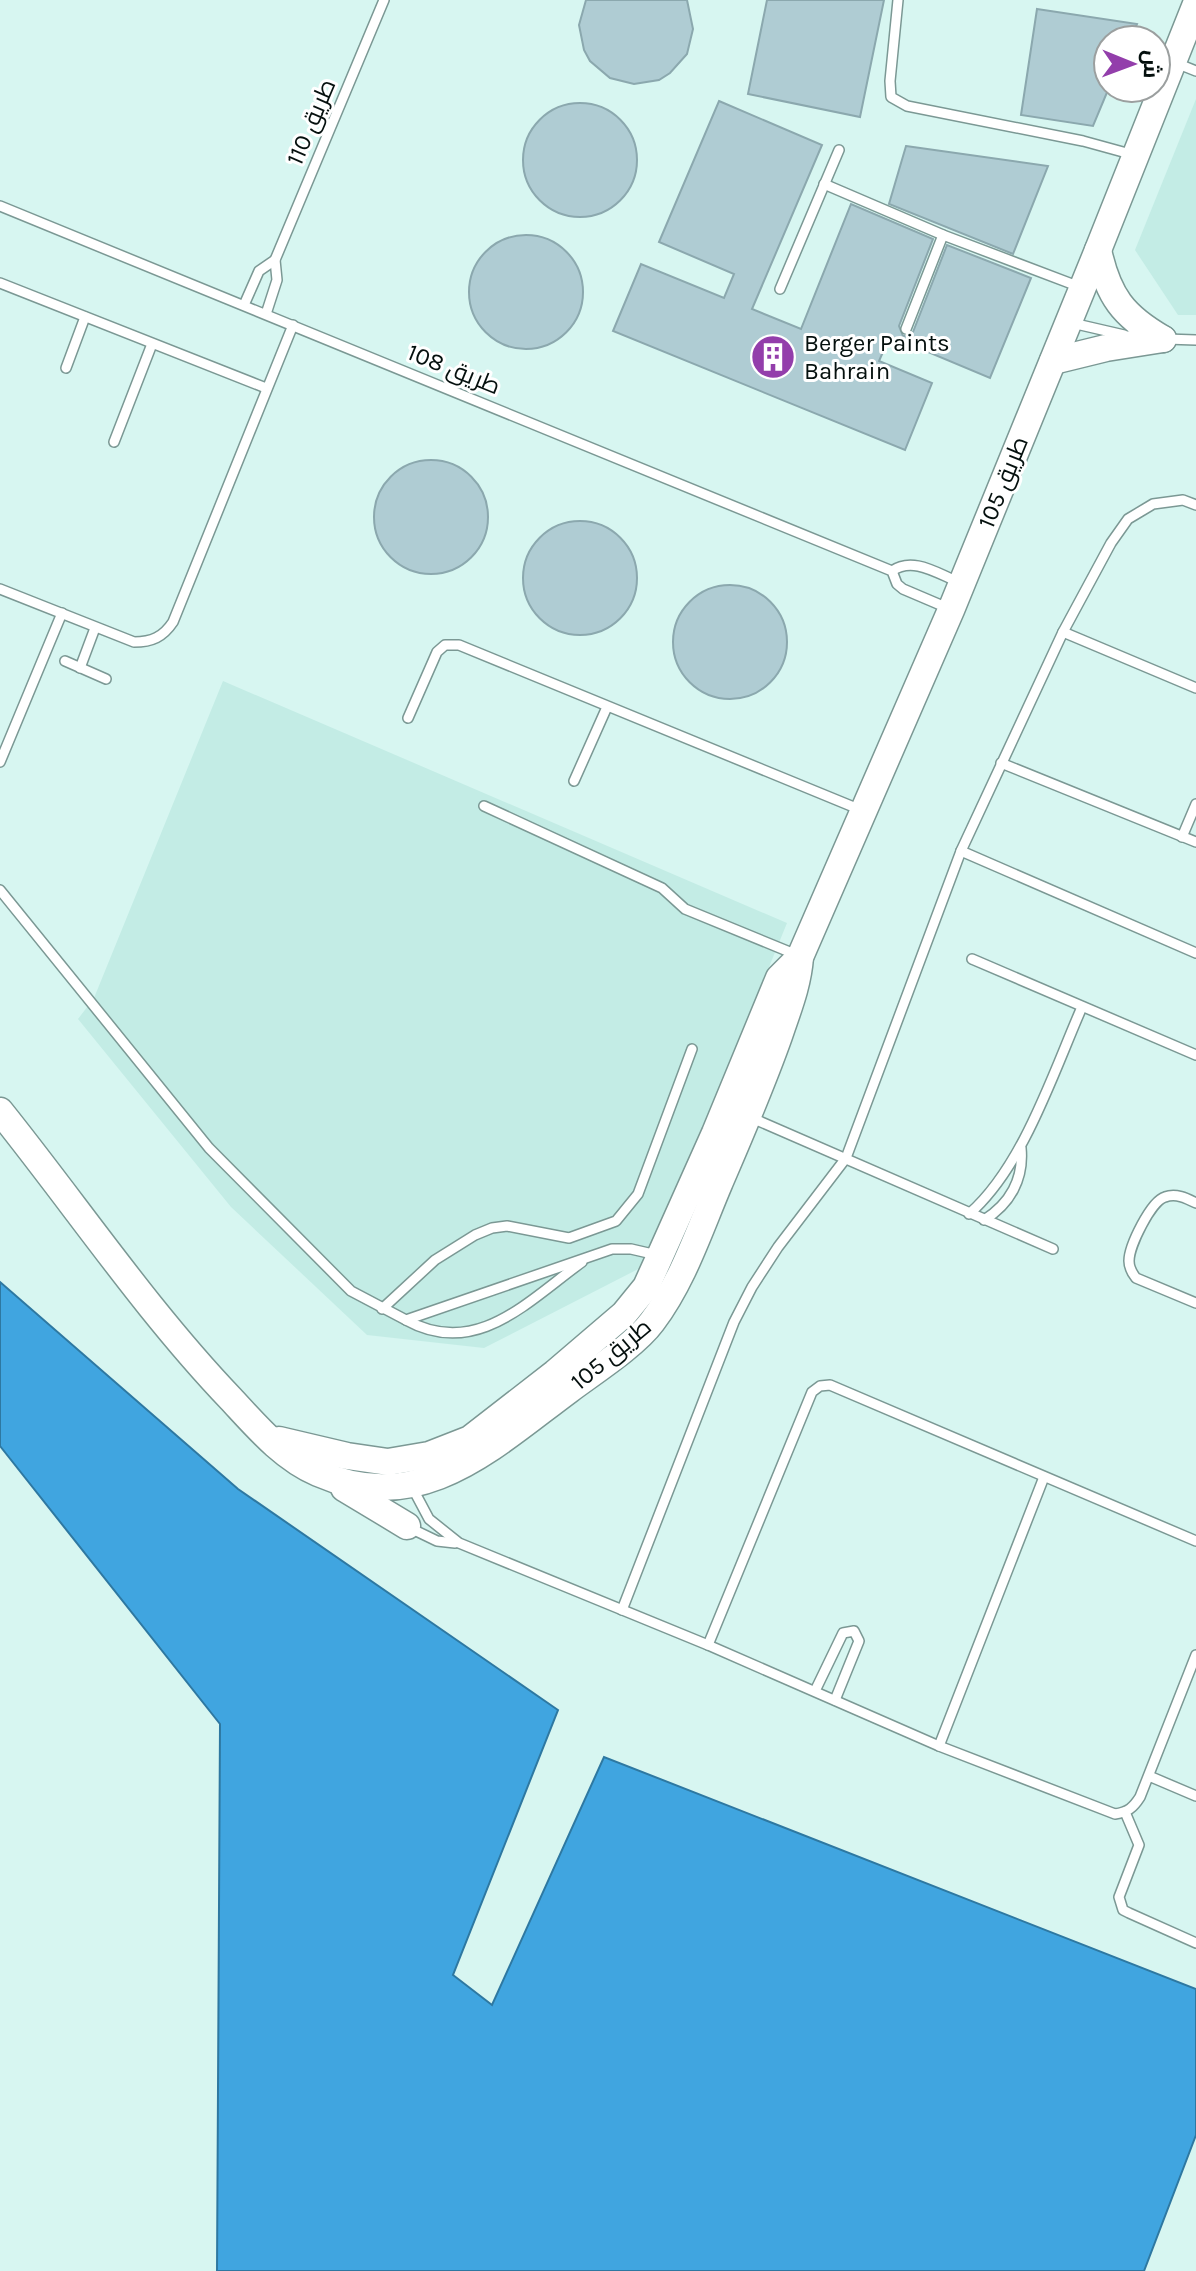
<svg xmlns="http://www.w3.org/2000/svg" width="1196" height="2271" viewBox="0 0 1196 2271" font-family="Karla,Cairo,sans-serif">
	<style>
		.built { fill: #c3ece5 }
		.water { fill: #40a5e0; stroke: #2e78a1; stroke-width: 2 }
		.building { fill: #afccd3; stroke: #8ba8ae; stroke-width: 2 }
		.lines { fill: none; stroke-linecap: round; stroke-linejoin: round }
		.lane-casing { stroke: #7b9894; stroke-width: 12 }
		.secondary-casing { stroke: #7b9894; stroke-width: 29 }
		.lane { stroke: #fff; stroke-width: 9 }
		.secondary { stroke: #fff; stroke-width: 26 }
		.labels { text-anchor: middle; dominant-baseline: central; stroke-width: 6; stroke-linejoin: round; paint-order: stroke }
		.street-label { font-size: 24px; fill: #05100e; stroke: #fff }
		.poi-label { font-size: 24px; fill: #05100e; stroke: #fff; text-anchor: start }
	</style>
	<rect width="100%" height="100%" fill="#d7f6f1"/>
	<!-- built -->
	<g class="built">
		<polygon points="1196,99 1196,315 1178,315 1135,250"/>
		<polygon points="223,681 787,923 648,1264 484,1348 367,1335 231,1207 78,1019 94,998"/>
	</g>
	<!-- water -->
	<polygon class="water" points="0,1282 238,1489 558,1710 453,1975 492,2005 604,1757 1196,1989 1196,2135 1144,2271 217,2271 220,1724 0,1446"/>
	<!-- building -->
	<g class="building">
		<polygon points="586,0 687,0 693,29 687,54 670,73 659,80 634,84 610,78 590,61 584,50 579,25"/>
		<polygon points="767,0 884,0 860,117 748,94"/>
		<polygon points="1037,9 1137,24 1130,40 1108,40 1108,90 1093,126 1021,115"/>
		<polygon points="719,101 822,145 752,309 801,329 851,204 933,239 899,326 903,336 908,336 913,332 947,245 1031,278 990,378 890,336 879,361 932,383 905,450 613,331 641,264 724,298 734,274 659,242"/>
		<circle cx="580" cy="160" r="57"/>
		<polygon points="906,146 1048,166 1013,254 889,204"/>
		<circle cx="526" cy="292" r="57"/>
		<circle cx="431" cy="517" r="57"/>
		<circle cx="580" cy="578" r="57"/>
		<circle cx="730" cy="642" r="57"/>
	</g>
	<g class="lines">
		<!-- lane casing -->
		<g class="lane-casing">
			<g id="lane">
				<polyline points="898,0 890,81 891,97 907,106 1083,141 1134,155"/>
				<polyline points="1176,63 1196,71"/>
				<polyline points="824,184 943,235 1080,287"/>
				<polyline points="0,206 892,571 897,584 903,589 950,609"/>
				<polyline points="0,283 266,388"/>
				<polyline points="780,289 839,150"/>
				<polyline points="244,305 259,271 275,260"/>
				<polyline points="266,314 277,280 275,260 384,0"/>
				<polyline points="1072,323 1124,335"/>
				<polyline points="906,329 943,235"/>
				<polyline points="1166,339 1196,340"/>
				<polyline points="66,368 85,317"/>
				<polyline points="114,442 152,344"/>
				<path d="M892,571c21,-15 46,3 67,11"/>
				<path d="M0,589l134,53c18,0 29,-5 39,-20l120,-297"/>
				<polyline points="1063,632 1196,688"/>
				<polyline points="65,661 106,679"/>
				<polyline points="80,668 95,628"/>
				<polyline points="408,718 437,652 445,645 459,645 861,810"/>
				<polyline points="0,762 62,613"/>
				<polyline points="1001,763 1196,842"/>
				<polyline points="574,781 607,707"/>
				<polyline points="484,806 662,888 685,909 797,955"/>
				<polyline points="1182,837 1196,804"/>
				<polyline points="961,851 1196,953"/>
				<polyline points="0,890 209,1148 351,1291 406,1320 612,1249 631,1249 657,1255"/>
				<polyline points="972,959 1196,1055"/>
				<polyline points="752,1118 1053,1249"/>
				<path d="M1196,1203c-10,-5 -20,-10 -31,-6 -14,4 -36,49 -36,64 0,7 3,12 7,17l60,25"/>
				<path d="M969,1214c54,-47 84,-141 113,-207"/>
				<path d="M984,1220c26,-16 40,-41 37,-72"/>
				<polyline points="382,1309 435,1260 475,1235 492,1228 507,1226 569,1238 616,1221 638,1194 692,1049"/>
				<path d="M406,1320c70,39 122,-19 176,-58"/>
				<path d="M412,1487l17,32 30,24 249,102 231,101 176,68c13,-2 18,-6 25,-17l56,-142"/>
				<polyline points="410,1528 437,1541 455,1543"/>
				<polyline points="622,1610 734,1322 752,1287 778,1247 846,1158 961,851 1063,632 1111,543 1128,519 1153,504 1183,500 1196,505"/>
				<polyline points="708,1645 812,1392 820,1386 830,1385 1196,1541"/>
				<polyline points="815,1691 843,1633 854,1631 859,1641 835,1700"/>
				<polyline points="939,1746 1044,1477"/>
				<polyline points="1149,1776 1196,1796"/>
				<polyline points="1125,1812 1139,1845 1119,1897 1123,1910 1129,1913 1196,1943"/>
			</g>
		</g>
		<!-- secondary casing -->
		<g class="secondary-casing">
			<g id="secondary">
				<path d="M1098,250c10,46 25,66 65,89"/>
				<polyline points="1053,361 1106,348 1163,339"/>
				<path d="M0,1111c77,96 146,199 231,288 26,28 52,59 87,74 102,45 174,-26 251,-83 24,-18 66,-45 83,-68 31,-41 47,-91 67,-138 21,-49 42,-97 60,-148 9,-27 19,-51 21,-79l151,-347 147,-360 98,-246"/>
				<polyline points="279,1440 347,1456 388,1462 429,1455 470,1439 555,1373 624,1314 646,1287 660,1256 715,1133 779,978 800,957"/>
				<polyline points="344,1488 407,1526"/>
			</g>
		</g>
		<!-- lane -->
		<use href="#lane" class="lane"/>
		<!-- secondary -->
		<use href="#secondary" class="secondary"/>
	</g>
	<!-- icons -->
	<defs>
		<g id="building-disc" transform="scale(2.3)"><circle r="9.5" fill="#933eab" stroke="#fff"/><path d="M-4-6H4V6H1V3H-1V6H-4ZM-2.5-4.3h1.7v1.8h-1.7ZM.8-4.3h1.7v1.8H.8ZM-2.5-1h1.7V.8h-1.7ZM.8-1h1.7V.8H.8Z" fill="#fff"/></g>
	</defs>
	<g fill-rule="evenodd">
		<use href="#building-disc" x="773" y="357"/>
	</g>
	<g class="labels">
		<!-- street labels -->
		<g class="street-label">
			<text transform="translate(311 122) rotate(-67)">طريق 110</text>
			<text transform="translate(454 369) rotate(22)">طريق 108</text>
			<text transform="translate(1003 482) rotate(-68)">طريق 105</text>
			<text transform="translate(611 1354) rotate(-40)">طريق 105</text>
		</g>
		<!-- poi labels -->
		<g class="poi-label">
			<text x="804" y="343">Berger Paints<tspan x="804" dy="28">Bahrain</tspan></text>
		</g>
	</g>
	<!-- north arrow -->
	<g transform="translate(1132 64) rotate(91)"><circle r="38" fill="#ffffff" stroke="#9b9f9f" stroke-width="2"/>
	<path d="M0-6L14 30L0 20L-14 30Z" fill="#933eab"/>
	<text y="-12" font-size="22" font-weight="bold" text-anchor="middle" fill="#05100e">ش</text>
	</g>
</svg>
